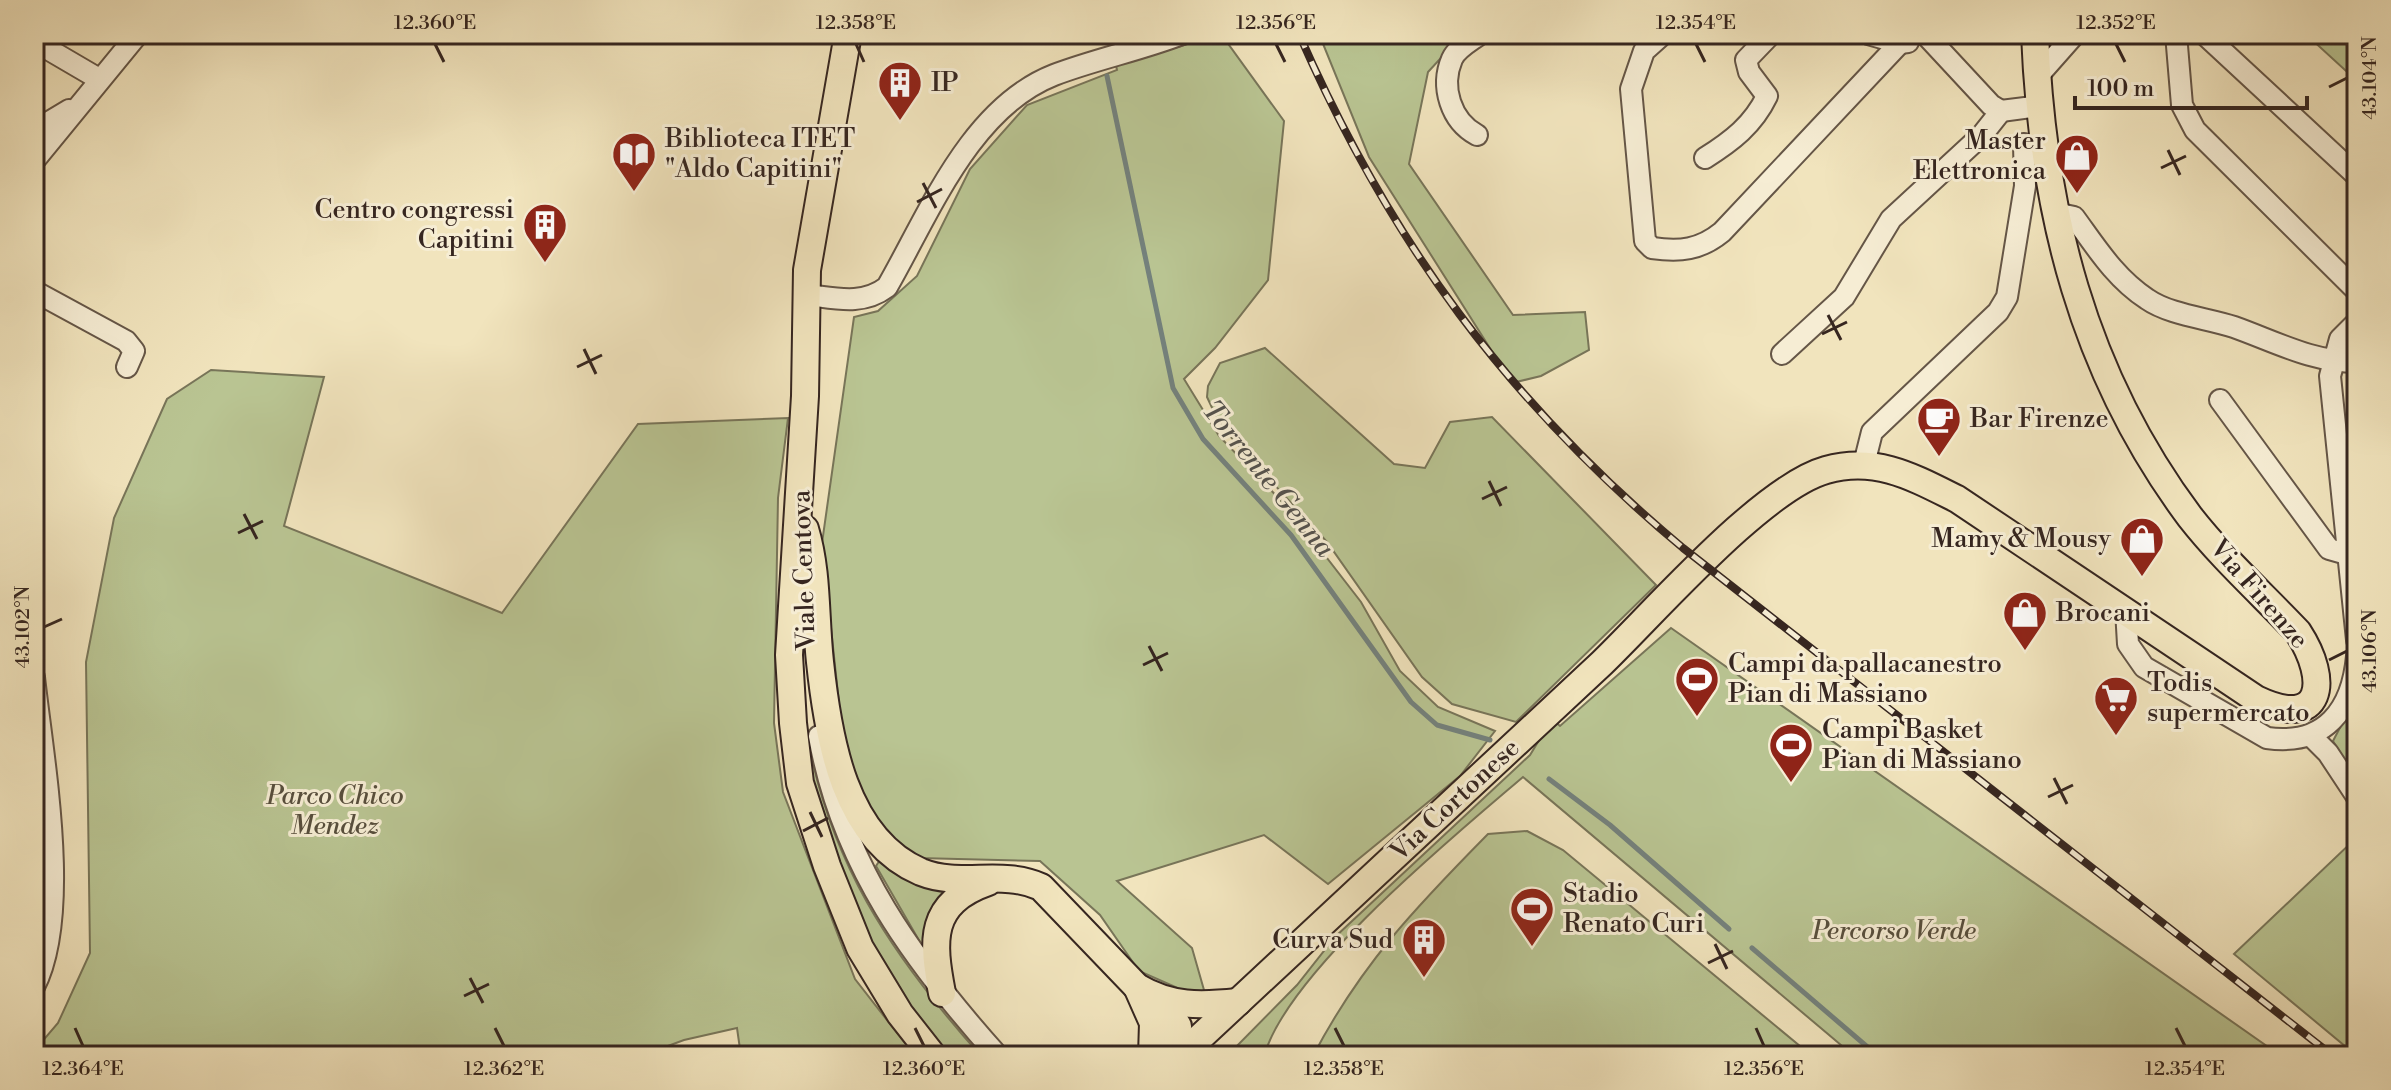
<svg xmlns="http://www.w3.org/2000/svg" width="2391" height="1090" viewBox="0 0 2391 1090" font-family="'Libre Bodoni',serif">
	<style>
		.green { fill: #b9c492; stroke: #787559; stroke-width: 2 }
		.lines { fill: none; stroke-linecap: round; stroke-linejoin: round }
		.stream { stroke: #74817c; stroke-width: 5 }
		.minor-casing { stroke: #655647; stroke-width: 24 }
		.major-casing { stroke: #362620; stroke-width: 30 }
		.minor { stroke: #f6edd4; stroke-width: 20 }
		.major { stroke: #f1e4bd; stroke-width: 26 }
		.rail-casing { stroke: #362620; stroke-width: 8 }
		.rail { stroke: #f6edd4; stroke-width: 5; stroke-dasharray: 15; stroke-linecap: butt }
		.ticks { fill: none; stroke: #362620; stroke-width: 3 }
		.labels { text-anchor: middle; dominant-baseline: central; stroke-width: 6; stroke-linejoin: round; paint-order: stroke }
		.poi-label { font-size: 26px; fill: #362620; stroke: #f6edd4; text-anchor: start }
		.street-label { font-size: 26px; fill: #362620; stroke: #f6edd4 }
		.park-label { font-size: 26px; font-style: italic; fill: #574e3c; stroke: #f6edd4 }
		.water-label { font-size: 28px; font-style: italic; fill: #55534e; stroke: #f6edd4 }
		.neatline { fill: none; stroke: #362620; stroke-width: 3 }
		.ticks-label { font-size: 20px; text-anchor: middle; fill: #362620 }
	</style>
	<rect width="100%" height="100%" fill="#f1e4bd"/>
	<filter id="stains"><feTurbulence type="fractalNoise" baseFrequency=".0025" numOctaves="4"/><feColorMatrix values="0 0 0 0 .2 0 0 0 0 .09 0 0 0 0 .02 0 0 0 .5 -.17"/></filter>
	<radialGradient id="worn" r=".72"><stop offset=".6" stop-color="#630" stop-opacity="0"/><stop offset="1" stop-color="#630" stop-opacity=".3"/></radialGradient>
	<!-- green -->
	<g class="green">
		<polygon points="1109,34 1155,34 1161,52 1221,34 1284,121 1268,280 1215,348 1184,379 1219,436 1289,509 1361,602 1400,671 1438,707 1495,731 1460,776 1328,884 1264,835 1117,881 1192,948 1206,997 1182,990 1139,971 1100,915 1040,861 918,858 877,826 856,790 841,722 822,543 854,317 878,311 917,276 970,169 1027,105 1117,70"/>
		<polygon points="1319,34 1463,34 1428,72 1409,164 1513,315 1585,312 1589,350 1541,376 1512,383 1369,157"/>
		<polygon points="2304,34 2357,34 2357,81 2309,37"/>
		<polygon points="1265,348 1394,464 1425,468 1450,422 1492,417 1656,585 1516,722 1452,704 1422,677 1327,542 1227,433 1214,412 1207,397 1208,386 1220,363"/>
		<polygon points="211,370 324,377 284,526 502,613 638,424 788,418 778,498 774,723 783,792 855,979 915,1056 741,1056 737,1028 684,1040 641,1056 34,1056 34,1051 58,1023 90,953 86,662 114,518 167,399"/>
		<path d="M1671,628l610,428h-427l-331,-279c-69,59 -235,195 -259,279h-37l70,-71 38,-48 195,-182 22,-36 8,7z"/>
		<polygon points="2357,695 2357,781 2333,741"/>
		<path d="M805,723c22,137 85,231 176,333h-37l-69,-102 -29,-64 -36,-107z"/>
		<path d="M1527,831l36,19 249,206h-499c48,-92 104,-150 175,-222z"/>
		<polygon points="2355,839 2357,842 2357,1056 2234,954"/>
		<polygon points="880,860 951,884 924,949 876,866"/>
	</g>
	<g class="lines">
		<!-- stream -->
		<g class="stream">
			<polyline points="1095,34 1097,39"/>
			<polyline points="1107,76 1173,388 1203,439 1291,535 1411,702 1437,725 1490,740"/>
			<polyline points="1549,779 1610,825 1729,929"/>
			<polyline points="1752,948 1878,1056"/>
		</g>
		<!-- minor casing -->
		<g class="minor-casing">
			<g id="minor">
				<path d="M1663,34l-19,17 -13,38 14,152 7,7c28,4 48,2 70,-16l178,-189"/>
				<polyline points="1868,34 1900,43 1908,42"/>
				<polyline points="1925,34 1991,105 2001,111"/>
				<polyline points="2176,34 2182,105 2195,130 2357,291"/>
				<polyline points="2204,34 2357,176"/>
				<polyline points="34,41 99,79"/>
				<polyline points="2037,77 2075,34"/>
				<polyline points="2001,111 2040,106"/>
				<polyline points="34,124 44,125 69,110"/>
				<path d="M1477,135c-26,-14 -37,-48 -25,-76 5,-11 19,-18 28,-25"/>
				<path d="M1705,158c27,-17 48,-33 62,-62l-18,-24 -3,-12 25,-26"/>
				<polyline points="34,161 138,34"/>
				<path d="M2055,213l19,4c22,30 41,61 73,82 23,16 60,19 87,28 42,15 78,35 123,35"/>
				<polyline points="34,291 126,341 134,351 127,367"/>
				<path d="M807,295c28,3 55,11 80,-8 42,-73 83,-179 167,-212 42,-16 87,-25 128,-41"/>
				<polyline points="2357,322 2340,339 2330,376 2357,640"/>
				<polyline points="1782,354 1844,297 1891,219 1982,135 2001,111"/>
				<polyline points="2220,400 2329,549 2357,557"/>
				<polyline points="1864,464 1872,432 1998,312 2007,297 2025,186 2024,144"/>
				<path d="M2126,610l2,34 16,23 123,71c58,8 85,-28 90,-82"/>
				<path d="M34,677c9,82 38,237 0,310"/>
				<path d="M819,736c23,129 94,225 179,320"/>
				<polyline points="2311,736 2328,753 2357,797"/>
			</g>
		</g>
		<!-- major casing -->
		<g class="major-casing">
			<g id="major">
				<polyline points="848,34 807,270 805,396 789,655 793,723 800,783 827,866 860,948 900,1014 933,1056"/>
				<path d="M805,529c13,43 10,88 15,133 8,76 24,177 101,210 40,16 80,-3 120,15l96,100c34,20 63,19 101,15"/>
				<polyline points="1137,987 1153,1023 1152,1056"/>
				<path d="M942,993c-10,-52 -14,-90 46,-111"/>
				<polyline points="1161,1000 1178,1026 1177,1056"/>
				<path d="M1180,1056c140,-132 282,-261 422,-393 52,-50 160,-175 224,-193 50,-14 87,7 131,29l299,200c67,32 74,-18 42,-67 -35,-37 -76,-74 -108,-115 -107,-143 -148,-306 -155,-483"/>
			</g>
		</g>
		<!-- minor -->
		<use href="#minor" class="minor"/>
		<!-- major -->
		<use href="#major" class="major"/>
		<!-- rail casing -->
		<g class="rail-casing">
			<path id="rail" d="M1299,34c91,208 209,368 384,514l650,508"/>
		</g>
		<!-- rail -->
		<use href="#rail" class="rail"/>
	</g>
	<!-- ticks -->
	<path class="ticks" d="M435,44l9,18M856,44l8,18M1276,44l9,18M1696,44l9,18M2116,44l9,18M2329,87l18,-9M2168,150l12,25M2161,168l25,-12M923,183l13,25M917,202l25,-13M1828,315l13,25M1822,334l25,-12M584,349l12,25M577,367l25,-12M1489,481l12,25M1482,499l25,-12M244,514l13,25M238,533l25,-12M44,627l18,-8M1149,646l13,25M2329,660l18,-9M1143,665l25,-12M2054,778l13,26M2048,797l25,-12M810,812l12,25M803,831l25,-13M1715,944l12,25M1708,963l25,-12M470,978l13,25M464,996l25,-12M75,1028l8,18M495,1028l9,18M915,1028l9,18M1335,1028l9,18M1756,1028l8,18M2176,1028l9,18"/>
	<!-- icons -->
	<defs>
		<g id="building-pin" transform="scale(2.3)"><path d="M0 17L-7.5 6A9.5 9.5 0 1 1 7.5 6Z" fill="#8f2418" stroke="#f6edd4"/><path d="M-4-6H4V6H1V3H-1V6H-4ZM-2.5-4.3h1.7v1.8h-1.7ZM.8-4.3h1.7v1.8H.8ZM-2.5-1h1.7V.8h-1.7ZM.8-1h1.7V.8H.8Z" fill="#fff"/></g>
		<g id="library-pin" transform="scale(2.3)"><path d="M0 17L-7.5 6A9.5 9.5 0 1 1 7.5 6Z" fill="#8f2418" stroke="#f6edd4"/><path d="M-6-4Q-3-5.5-.7-3.5V5Q-3 3-6 4ZM6-4Q3-5.5 .7-3.5V5Q3 3 6 4Z" fill="#fff"/></g>
		<g id="shop-pin" transform="scale(2.3)"><path d="M0 17L-7.5 6A9.5 9.5 0 1 1 7.5 6Z" fill="#8f2418" stroke="#f6edd4"/><path d="M-5-2.5h2.3a2.7 3.5 0 0 1 5.4 0H5L5.5 6h-11ZM-1.5-2.5h3a1.5 2.3 0 0 0-3 0Z" fill="#fff"/></g>
		<g id="cafe-pin" transform="scale(2.3)"><path d="M0 17L-7.5 6A9.5 9.5 0 1 1 7.5 6Z" fill="#8f2418" stroke="#f6edd4"/><path d="M-5.5-4.5H6V0H3Q3 3.5 0 3.5H-2.5Q-5.5 3.5-5.5 0ZM3-3.2v2h1.7v-2ZM-6 4.5H4V6H-6Z" fill="#fff"/></g>
		<g id="stadium-pin" transform="scale(2.3)"><path d="M0 17L-7.5 6A9.5 9.5 0 1 1 7.5 6Z" fill="#8f2418" stroke="#f6edd4"/><path d="M0-5a6.5 5 0 1 0 0 10a6.5 5 0 1 0 0-10ZM-3.5-1.8h7v3.6h-7Z" fill="#fff"/></g>
		<g id="supermarket-pin" transform="scale(2.3)"><path d="M0 17L-7.5 6A9.5 9.5 0 1 1 7.5 6Z" fill="#8f2418" stroke="#f6edd4"/><path d="M-6-5.5h2.5l.6 2H6L4.5 2H-2.5L-4.4-4H-6ZM-1.5 3.2a1.3 1.3 0 1 0 .1 0ZM3 3.2a1.3 1.3 0 1 0 .1 0Z" fill="#fff"/></g>
	</defs>
	<g fill-rule="evenodd">
		<use href="#building-pin" x="900" y="83"/>
		<use href="#library-pin" x="634" y="154"/>
		<use href="#shop-pin" x="2077" y="156"/>
		<use href="#building-pin" x="545" y="225"/>
		<use href="#cafe-pin" x="1939" y="419"/>
		<use href="#shop-pin" x="2142" y="539"/>
		<use href="#shop-pin" x="2025" y="613"/>
		<use href="#stadium-pin" x="1697" y="679"/>
		<use href="#supermarket-pin" x="2116" y="698"/>
		<use href="#stadium-pin" x="1791" y="745"/>
		<use href="#stadium-pin" x="1532" y="909"/>
		<use href="#building-pin" x="1424" y="940"/>
	</g>
	<g class="labels">
		<!-- poi labels -->
		<g class="poi-label">
			<text x="931" y="83">IP</text>
			<text x="665" y="139">Biblioteca ITET<tspan x="665" dy="30">"Aldo Capitini"</tspan></text>
			<text x="2046" y="141" text-anchor="end">Master<tspan x="2046" dy="30">Elettronica</tspan></text>
			<text x="514" y="210" text-anchor="end">Centro congressi<tspan x="514" dy="30">Capitini</tspan></text>
			<text x="1970" y="419">Bar Firenze</text>
			<text x="2111" y="539" text-anchor="end">Mamy &amp; Mousy</text>
			<text x="2056" y="613">Brocani</text>
			<text x="1728" y="664">Campi da pallacanestro<tspan x="1728" dy="30">Pian di Massiano</tspan></text>
			<text x="2147" y="683">Todis<tspan x="2147" dy="30">supermercato</tspan></text>
			<text x="1822" y="730">Campi Basket<tspan x="1822" dy="30">Pian di Massiano</tspan></text>
			<text x="1563" y="894">Stadio<tspan x="1563" dy="30">Renato Curi</tspan></text>
			<text x="1393" y="940" text-anchor="end">Curva Sud</text>
		</g>
		<!-- street labels -->
		<g class="street-label">
			<text transform="translate(804 570) rotate(-92)">Viale Centova</text>
			<text transform="translate(2259 594) rotate(49)">Via Firenze</text>
			<text transform="translate(1455 800) rotate(-43)">Via Cortonese</text>
		</g>
		<!-- park labels -->
		<g class="park-label">
			<text x="335" y="796">Parco Chico<tspan x="335" dy="30">Mendez</tspan></text>
			<text x="1894" y="931">Percorso Verde</text>
		</g>
		<!-- water labels -->
		<g class="water-label">
			<text transform="translate(1268 479) rotate(51)">Torrente Genna</text>
		</g>
	</g>
	<!-- margin -->
	<rect width="2391" height="1090" fill="none" stroke="#f1e4bd" stroke-width="88"/>
	<!-- scale -->
	<path d="M2075 96v12h232v-12" fill="none" stroke="#362620" stroke-width="4"/>
	<text x="2087" y="96" font-size="24" fill="#362620" stroke="#f6edd4" stroke-width="6" paint-order="stroke">100 m</text>
	<rect x="44" y="44" width="2303" height="1002" class="neatline"/>
	<g class="ticks-label">
		<text x="435" y="29">12.360°E</text>
		<text x="856" y="29">12.358°E</text>
		<text x="1276" y="29">12.356°E</text>
		<text x="1696" y="29">12.354°E</text>
		<text x="2116" y="29">12.352°E</text>
		<text transform="translate(2369 78) rotate(-90)" y="7">43.104°N</text>
		<text transform="translate(22 627) rotate(-90)" y="7">43.102°N</text>
		<text transform="translate(2369 651) rotate(-90)" y="7">43.106°N</text>
		<text x="83" y="1075">12.364°E</text>
		<text x="504" y="1075">12.362°E</text>
		<text x="924" y="1075">12.360°E</text>
		<text x="1344" y="1075">12.358°E</text>
		<text x="1764" y="1075">12.356°E</text>
		<text x="2185" y="1075">12.354°E</text>
	</g>
	<rect width="100%" height="100%" filter="url(#stains)"/>
	<rect width="100%" height="100%" fill="url(#worn)"/>
</svg>
